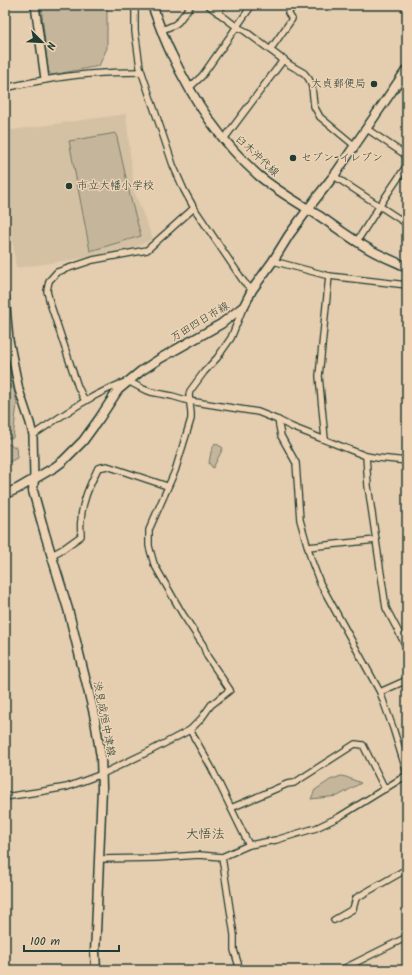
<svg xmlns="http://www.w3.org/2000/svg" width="412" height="975" viewBox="0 0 412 975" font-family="Kalam,'Klee One',sans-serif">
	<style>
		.built { fill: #d4c1a4 }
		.green { fill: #c4b59b; stroke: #727968 }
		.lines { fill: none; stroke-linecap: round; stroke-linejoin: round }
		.minor-casing { stroke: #1f3d34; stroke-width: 8 }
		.tertiary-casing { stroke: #1f3d34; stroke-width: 10 }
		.secondary-casing { stroke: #1f3d34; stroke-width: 11 }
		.minor { stroke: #edd3b4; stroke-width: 5.5 }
		.tertiary { stroke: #edd3b4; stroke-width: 7 }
		.secondary { stroke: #edd3b4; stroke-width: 8 }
		.poi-dot { fill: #1f3d34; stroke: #edd3b4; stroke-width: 1.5 }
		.labels { text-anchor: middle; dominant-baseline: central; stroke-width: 3; stroke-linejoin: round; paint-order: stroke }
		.poi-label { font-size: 11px; fill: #1f3d34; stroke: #edd3b4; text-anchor: start }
		.street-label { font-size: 11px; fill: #1f3d34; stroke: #edd3b4 }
		.quarter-label { font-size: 13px; fill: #1f3d34; stroke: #edd3b4 }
	</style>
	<rect width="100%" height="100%" fill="#e5cdaf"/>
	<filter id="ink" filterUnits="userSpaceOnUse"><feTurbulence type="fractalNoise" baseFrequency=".025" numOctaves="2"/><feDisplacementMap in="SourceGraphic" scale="8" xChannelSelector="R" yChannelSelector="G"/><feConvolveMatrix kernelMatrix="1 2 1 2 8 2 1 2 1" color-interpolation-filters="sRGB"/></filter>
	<g filter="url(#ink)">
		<!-- built -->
		<polygon class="built" points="126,114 134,191 153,239 125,252 16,268 5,181 5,131"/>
		<!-- green -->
		<g class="green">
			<polygon points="41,5 107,5 107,48 99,66 52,75 48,71"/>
			<polygon points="116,133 131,200 141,236 90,251 69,141"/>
			<polygon points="5,336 8,361 17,403 13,438 5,438"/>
			<polygon points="5,443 16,447 17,458 5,464"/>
			<polygon points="215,443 223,448 213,468 209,463 211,452"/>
			<polygon points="341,776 346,777 361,783 338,796 311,799 315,790 330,780"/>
		</g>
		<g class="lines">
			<!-- minor casing -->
			<g class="minor-casing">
				<g id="minor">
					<polyline points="135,5 135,31 140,67 173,165 184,190 194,208 244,282 252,290"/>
					<polyline points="208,5 237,27 245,31 290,65 304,73 309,79 312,87 314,106 320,117 355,146"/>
					<polyline points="403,5 407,10"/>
					<polyline points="218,13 223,5"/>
					<polyline points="162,30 174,25 178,22 191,5"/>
					<polyline points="270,50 292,19 288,13 294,5"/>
					<polyline points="398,81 407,87"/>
					<path d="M5,88c13,-3 26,-6 40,-8 31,-6 64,-8 96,-8"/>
					<polyline points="189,88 202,76 252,5"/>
					<polyline points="367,129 407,156"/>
					<polyline points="224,139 284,59"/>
					<polyline points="334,176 407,224"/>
					<polyline points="357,241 386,196 407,165"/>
					<polyline points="273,261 329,276 407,285"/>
					<polyline points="85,401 78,387 50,303 47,291 49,281 57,272 93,260 147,250 194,208"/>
					<polyline points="278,420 281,436 296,463 300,520 312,562 320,583 380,692 393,728 407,773"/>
					<path d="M33,435c30,-20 60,-42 95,-54l15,8 8,3 21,4 17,5 69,11 20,8 14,7 74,29 12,2 29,3"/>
					<polyline points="325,439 319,376 329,276"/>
					<polyline points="366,456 368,486 386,608 407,648"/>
					<polyline points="308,547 376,540"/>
					<path d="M52,555l11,-6 18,-13c0,-5 -1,-11 0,-16 1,-19 9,-35 17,-52l9,-2 60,20"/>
					<polyline points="380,692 407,680"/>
					<polyline points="190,730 211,767 249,845"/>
					<polyline points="5,797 44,791 67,787 102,774 150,751 190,730 201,719 211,705 230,690 207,656 203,645 182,613 154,564 149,546 149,530 175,471 191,419 191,413 189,395 190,391 204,372 217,358 231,338 243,308"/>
					<polyline points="231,808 287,784 294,783 355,744 363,745 385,789"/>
					<polyline points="222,857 234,935 234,950 240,970"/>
					<polyline points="99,859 157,858 199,855 222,857 249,845 276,840 316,828 339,817 407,775"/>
					<polyline points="334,920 353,909 356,898 407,869"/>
					<polyline points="341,970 407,937"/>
				</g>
			</g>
			<!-- tertiary casing -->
			<g class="tertiary-casing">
				<g id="tertiary">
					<polyline points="35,5 45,79"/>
					<polyline points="5,295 9,340 19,390 30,423 33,435 34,478"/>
				</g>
			</g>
			<!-- secondary casing -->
			<g class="secondary-casing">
				<g id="secondary">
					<path d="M152,5c6,16 11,32 19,48 21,45 50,89 87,122 19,16 42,29 63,42 16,11 31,22 48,32 12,7 25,12 38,18"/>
					<polyline points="34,478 33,491 45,534 68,609 94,714 101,757 102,788 96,932 95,952 96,970"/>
					<polyline points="5,494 17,489 55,467 63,461 83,441 99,419 118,390 141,371 161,358 221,324 239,310 244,306 252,290 273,261 289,235 314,201 336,173 407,69"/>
				</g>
			</g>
			<!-- minor -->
			<use href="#minor" class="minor"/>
			<!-- tertiary -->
			<use href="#tertiary" class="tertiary"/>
			<!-- secondary -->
			<use href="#secondary" class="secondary"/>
		</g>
	</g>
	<!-- markers -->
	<g class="poi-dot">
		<circle cx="374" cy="84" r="4"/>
		<circle cx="293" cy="158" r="4"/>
		<circle cx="69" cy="186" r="4"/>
	</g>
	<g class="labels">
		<!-- poi labels -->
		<g class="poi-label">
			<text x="366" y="84" text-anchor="end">大貞郵便局</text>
			<text x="301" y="158">セブン-イレブン</text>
			<text x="77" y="186">市立大幡小学校</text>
		</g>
		<!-- street labels -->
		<g class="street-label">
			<text transform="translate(257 156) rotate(43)">臼木沖代線</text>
			<text transform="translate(200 322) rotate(-31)">万田四日市線</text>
			<text transform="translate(104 719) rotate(79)">渋見成恒中津線</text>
		</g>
		<!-- quarter labels -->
		<g class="quarter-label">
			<text x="205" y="834">大悟法</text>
		</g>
	</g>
	<!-- margin -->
	<rect width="412" height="975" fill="none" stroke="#edd3b4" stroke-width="20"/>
	<rect x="10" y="10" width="392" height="955" fill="none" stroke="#1f3d34" stroke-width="1.5" filter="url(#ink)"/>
	<!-- north arrow -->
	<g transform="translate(42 42) rotate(114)" stroke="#edd3b4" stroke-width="3" paint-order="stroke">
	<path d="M0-3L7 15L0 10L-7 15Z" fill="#1f3d34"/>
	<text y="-6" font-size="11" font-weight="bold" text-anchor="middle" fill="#1f3d34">N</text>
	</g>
	<!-- scale -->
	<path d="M24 945v6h95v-6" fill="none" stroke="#1f3d34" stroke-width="2"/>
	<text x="30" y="945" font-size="12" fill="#1f3d34" stroke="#edd3b4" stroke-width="3" paint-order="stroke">100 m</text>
</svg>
